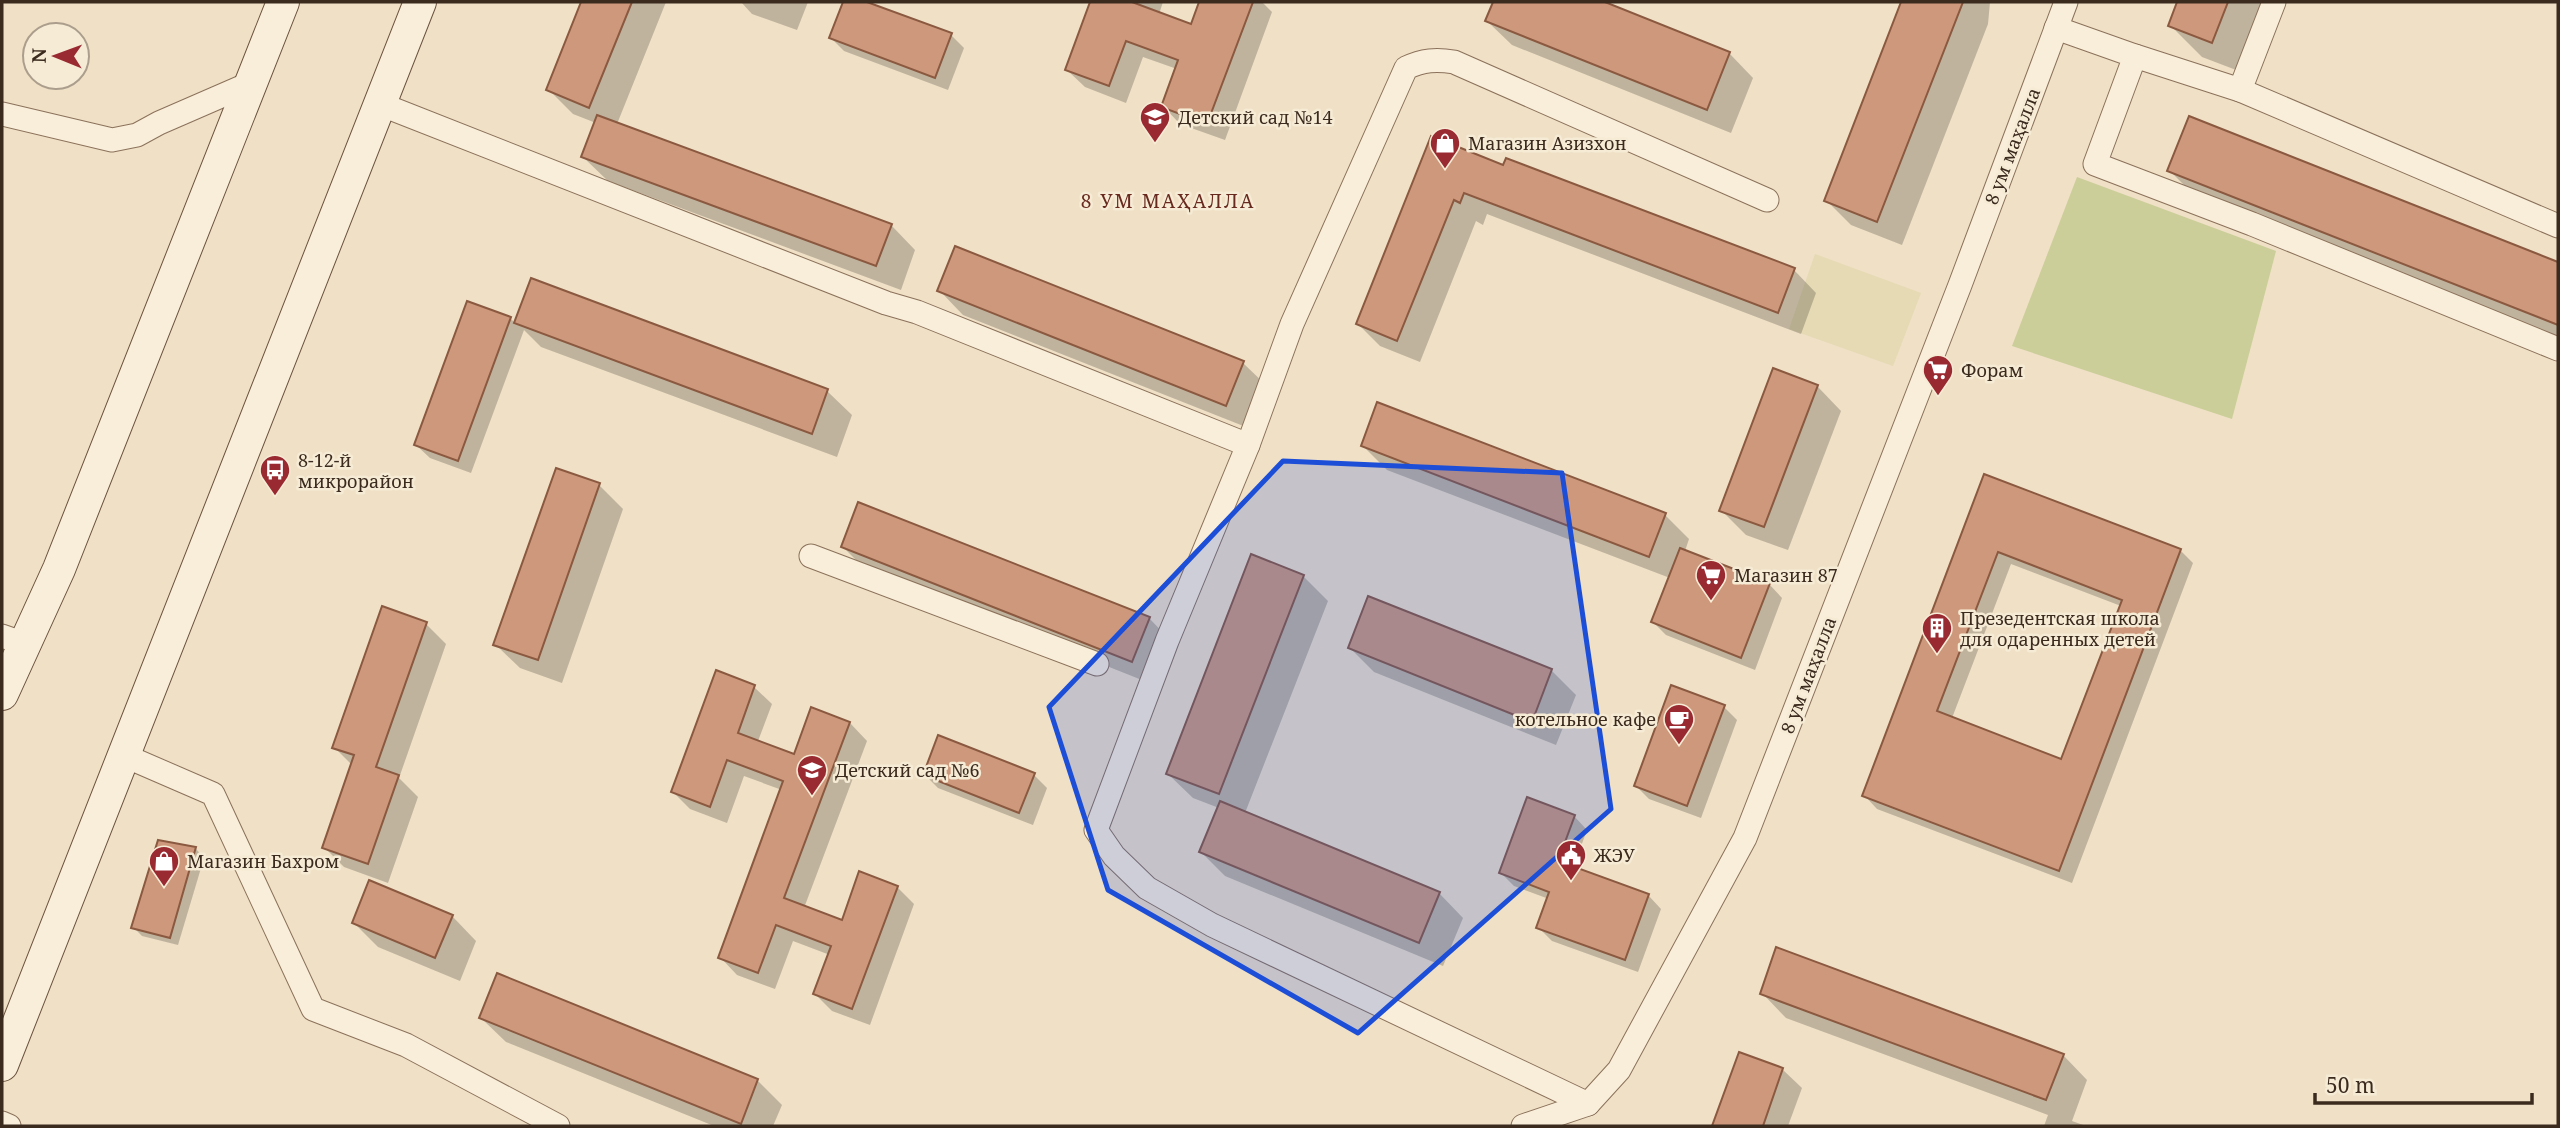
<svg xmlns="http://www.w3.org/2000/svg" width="2560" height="1128" viewBox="0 0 2560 1128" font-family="'Noto Serif',serif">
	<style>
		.farmland { fill: #e5dab3 }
		.green { fill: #cbce99 }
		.shadow { fill: #0003; fill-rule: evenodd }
		.building { fill: #cd987b; stroke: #8a5940; stroke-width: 2; fill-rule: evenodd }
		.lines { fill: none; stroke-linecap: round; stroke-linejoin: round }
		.street-casing { stroke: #8b715b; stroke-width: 25 }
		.secondary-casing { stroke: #6c523e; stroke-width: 34 }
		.street { stroke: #f9eed9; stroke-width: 23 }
		.secondary { stroke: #f9eed9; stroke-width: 32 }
		.marked { fill: #1d4ed8; fill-opacity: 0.2; stroke: #1d4ed8; stroke-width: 5; stroke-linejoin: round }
		.labels { text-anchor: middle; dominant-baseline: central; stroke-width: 5; stroke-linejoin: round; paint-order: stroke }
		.poi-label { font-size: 18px; fill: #3b2b1f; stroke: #f6ebd5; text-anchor: start }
		.street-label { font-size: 18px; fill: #3b2b1f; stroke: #f6ebd5 }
		.neighbourhood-label { font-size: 19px; letter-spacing: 2px; fill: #68291e; stroke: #f6ebd5 }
	</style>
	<rect width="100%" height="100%" fill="#efe0c6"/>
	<!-- farmland -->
	<polygon class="farmland" points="1815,254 1921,293 1893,366 1789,329"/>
	<!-- green -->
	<polygon class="green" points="2077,177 2276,251 2232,419 2012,346"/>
	<!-- shadow -->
	<g class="shadow">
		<polygon points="583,2 666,2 617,124 891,225 915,250 901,290 608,181 583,157 596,123 573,114 548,89"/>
		<polygon points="741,2 808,2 797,30 752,14"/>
		<polygon points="845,2 862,2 951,35 964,48 948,90 844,51 831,38"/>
		<polygon points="1092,2 1163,2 1159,14 1192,26 1201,2 1262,2 1272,12 1225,140 1180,124 1163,106 1177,69 1143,57 1126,103 1085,87 1067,70"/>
		<polygon points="1495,2 1601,2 1729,53 1753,78 1731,133 1512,45 1487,21"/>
		<polygon points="1903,2 1990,2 1988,24 1902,245 1851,225 1826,200"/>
		<polygon points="2179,2 2271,2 2244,73 2202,57 2170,25"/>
		<polygon points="2190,119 2558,264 2558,339 2194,195 2169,170"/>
		<polygon points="1432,138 1504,168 1794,270 1816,293 1801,334 1487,214 1483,225 1476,221 1420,362 1380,346 1358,324"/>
		<polygon points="532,281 827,391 852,415 837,457 541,347 524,330 471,473 430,458 416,445 510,318 516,324"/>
		<polygon points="939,290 1243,363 1268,387 1251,429 963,315"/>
		<polygon points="1817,386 1841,411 1788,550 1746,535 1721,510"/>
		<polygon points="1363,446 1665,515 1689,539 1685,551 1769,584 1782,598 1755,670 1666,635 1653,622 1670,578 1387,470"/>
		<path d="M1985,476l195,74 13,13 -121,320 -195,-74 -13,-14zM2011,564l110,42 -59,155 -110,-43z"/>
		<polygon points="599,485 623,509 562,683 520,668 495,644"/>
		<polygon points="843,547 1149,618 1173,643 1157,686 867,571"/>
		<polygon points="1252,556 1303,576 1328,601 1245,813 1439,893 1463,918 1443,966 1225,876 1201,852 1219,808 1193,798 1168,774"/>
		<polygon points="426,624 446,644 399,778 418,797 388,883 344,867 324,847 352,765 334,747"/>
		<polygon points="1350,648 1551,670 1576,695 1556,745 1374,672"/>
		<polygon points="754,687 772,704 758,741 795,756 850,723 867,741 804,908 843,922 897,887 914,904 870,1025 832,1011 815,994 830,955 793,941 775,989 737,975 720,957 782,790 744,776 727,823 690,809 673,792"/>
		<polygon points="1724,707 1737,720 1701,818 1649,799 1636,786"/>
		<polygon points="925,775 1034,775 1047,788 1033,825 938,788"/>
		<polygon points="1574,816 1587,830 1573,868 1648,895 1661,909 1638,972 1552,941 1538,927 1549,899 1514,886 1501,873"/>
		<polygon points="159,842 196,849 204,858 178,945 142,936 133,927"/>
		<polygon points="452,916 476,941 460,981 378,947 354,923"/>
		<polygon points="498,976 758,1081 782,1105 773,1126 714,1126 506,1042 481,1018"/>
		<polygon points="1762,993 2063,1055 2087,1080 2072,1121 2086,1126 2044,1126 2048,1115 1786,1018"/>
		<polygon points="1740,1054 1782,1069 1802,1088 1788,1126 1714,1126"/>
	</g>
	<!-- building -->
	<g class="building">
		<polygon points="581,2 632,2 589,108 546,90"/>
		<polygon points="843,2 867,2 952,33 935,78 829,38"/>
		<polygon points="1090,2 1132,2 1191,24 1199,2 1253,2 1207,124 1161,107 1178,60 1126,41 1109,86 1065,70"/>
		<polygon points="1493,2 1605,2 1730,52 1707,110 1485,21"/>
		<polygon points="1901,2 1963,2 1877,222 1824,201"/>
		<polygon points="2177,2 2228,2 2212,43 2168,26"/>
		<polygon points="597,115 892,224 876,266 581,157"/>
		<polygon points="2189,116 2558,262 2558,325 2167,171"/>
		<polygon points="1431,136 1503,165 1506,158 1795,268 1778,313 1464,193 1460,203 1454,200 1397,341 1356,324"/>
		<polygon points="955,246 1244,361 1226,406 937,291"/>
		<polygon points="531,278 828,389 812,434 514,323"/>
		<polygon points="467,301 511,317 458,461 414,445"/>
		<polygon points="1773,368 1818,385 1764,527 1719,511"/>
		<polygon points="1377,402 1666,513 1649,557 1361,446"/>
		<polygon points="556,468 600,483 538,660 493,645"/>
		<path d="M1984,474l197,75 -122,322 -197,-75zM1998,552l124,48 -61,159 -124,-48z"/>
		<polygon points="858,502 1150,617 1132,662 841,547"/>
		<polygon points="1680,548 1770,583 1741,658 1651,622"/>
		<polygon points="1251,554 1304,575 1219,794 1166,774"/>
		<polygon points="1368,596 1552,669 1532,722 1348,648"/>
		<polygon points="382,606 427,622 376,767 399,775 368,864 322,848 354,755 332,748"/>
		<polygon points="716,670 755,685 738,733 794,754 811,707 850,722 784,898 842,920 859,871 898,886 852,1009 813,994 831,946 776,925 758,973 718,958 783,781 727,760 710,807 671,792"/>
		<polygon points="1671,685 1725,705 1687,806 1634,786"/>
		<polygon points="938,735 1035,773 1019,813 923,775"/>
		<polygon points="1527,797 1575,815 1558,861 1649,894 1625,960 1536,928 1549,892 1499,873"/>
		<polygon points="1220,801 1440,892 1419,943 1199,852"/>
		<polygon points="158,840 196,847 170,938 131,928"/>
		<polygon points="369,880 453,915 435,958 352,923"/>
		<polygon points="1776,947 2064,1054 2046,1100 1760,994"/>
		<polygon points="497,973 758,1079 741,1124 479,1018"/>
		<polygon points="1739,1052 1783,1068 1763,1126 1712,1126"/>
	</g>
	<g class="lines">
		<!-- street casing -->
		<g class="street-casing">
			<g id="street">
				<polyline points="2274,2 2240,90 2558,226"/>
				<polyline points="2056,28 2135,56 2095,164 2252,224 2558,349"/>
				<polyline points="2135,56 2240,90"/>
				<polyline points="380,104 886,303 917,312 1248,445"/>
				<polyline points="2,114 112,140 137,135 159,123 251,83"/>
				<polyline points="811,556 1097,664"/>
				<polyline points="2,636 25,644"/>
				<polyline points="123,755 213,794 313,1009 406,1045 558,1126"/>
				<path d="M1588,1104l-376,-179 -65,-37 -33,-32 -18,-26 71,-189 81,-196 44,-121 114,-256c17,-8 30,-9 48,-6l313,138"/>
				<polyline points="2,1123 9,1126"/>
				<polyline points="1523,1126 1588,1104 1619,1070 1745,838 1960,285 2066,2"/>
			</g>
		</g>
		<!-- secondary casing -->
		<g class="secondary-casing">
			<g id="secondary">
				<polyline points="2,694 59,569 283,2"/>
				<polyline points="2,1065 420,2"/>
			</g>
		</g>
		<!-- street -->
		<use href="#street" class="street"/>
		<!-- secondary -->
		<use href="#secondary" class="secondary"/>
	</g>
	<!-- marked area -->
	<path class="marked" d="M1283,461l279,12 49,336 -253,224 -250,-143 -59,-183z"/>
	<!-- icons -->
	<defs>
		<g id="school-pin" transform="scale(1.575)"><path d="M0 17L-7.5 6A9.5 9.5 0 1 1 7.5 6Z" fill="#9a2a32" stroke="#f6ebd5"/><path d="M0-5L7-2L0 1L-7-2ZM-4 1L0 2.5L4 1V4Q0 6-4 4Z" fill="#fff"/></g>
		<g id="shop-pin" transform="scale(1.575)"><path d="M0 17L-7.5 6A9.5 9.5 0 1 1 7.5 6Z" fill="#9a2a32" stroke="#f6ebd5"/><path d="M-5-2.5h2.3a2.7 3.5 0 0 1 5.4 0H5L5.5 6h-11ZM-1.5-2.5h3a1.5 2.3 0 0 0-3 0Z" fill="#fff"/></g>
		<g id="supermarket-pin" transform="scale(1.575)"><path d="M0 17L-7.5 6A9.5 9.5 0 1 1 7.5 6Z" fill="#9a2a32" stroke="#f6ebd5"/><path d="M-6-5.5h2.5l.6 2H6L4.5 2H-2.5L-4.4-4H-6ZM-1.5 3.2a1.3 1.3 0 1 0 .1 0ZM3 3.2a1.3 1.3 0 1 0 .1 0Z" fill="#fff"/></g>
		<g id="bus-pin" transform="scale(1.575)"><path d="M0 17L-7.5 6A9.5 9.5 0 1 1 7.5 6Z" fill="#9a2a32" stroke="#f6ebd5"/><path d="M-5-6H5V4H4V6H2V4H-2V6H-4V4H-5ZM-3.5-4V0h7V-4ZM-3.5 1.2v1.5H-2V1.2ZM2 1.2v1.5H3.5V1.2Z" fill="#fff"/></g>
		<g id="building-pin" transform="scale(1.575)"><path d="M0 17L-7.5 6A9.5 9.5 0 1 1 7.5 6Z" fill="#9a2a32" stroke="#f6ebd5"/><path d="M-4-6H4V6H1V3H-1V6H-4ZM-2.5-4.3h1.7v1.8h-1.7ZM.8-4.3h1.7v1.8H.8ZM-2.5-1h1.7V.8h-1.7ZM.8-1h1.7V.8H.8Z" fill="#fff"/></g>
		<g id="cafe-pin" transform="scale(1.575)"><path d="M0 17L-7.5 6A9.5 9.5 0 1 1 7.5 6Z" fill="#9a2a32" stroke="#f6ebd5"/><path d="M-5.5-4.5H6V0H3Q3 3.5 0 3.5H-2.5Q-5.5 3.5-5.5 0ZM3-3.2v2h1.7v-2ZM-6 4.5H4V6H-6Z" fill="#fff"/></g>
		<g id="civic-pin" transform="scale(1.575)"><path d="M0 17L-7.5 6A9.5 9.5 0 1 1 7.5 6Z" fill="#9a2a32" stroke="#f6ebd5"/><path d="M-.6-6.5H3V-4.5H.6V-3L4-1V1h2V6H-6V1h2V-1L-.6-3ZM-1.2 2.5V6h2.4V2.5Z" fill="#fff"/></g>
	</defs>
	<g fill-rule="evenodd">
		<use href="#school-pin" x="1155" y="117"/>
		<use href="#shop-pin" x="1445" y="143"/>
		<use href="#supermarket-pin" x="1938" y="370"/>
		<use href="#bus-pin" x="275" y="470"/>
		<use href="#supermarket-pin" x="1711" y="575"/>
		<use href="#building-pin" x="1937" y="628"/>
		<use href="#cafe-pin" x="1679" y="719"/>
		<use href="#school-pin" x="812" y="770"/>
		<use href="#civic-pin" x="1571" y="855"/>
		<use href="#shop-pin" x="164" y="861"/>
	</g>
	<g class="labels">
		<!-- poi labels -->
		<g class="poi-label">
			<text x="1178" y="117">Детский сад №14</text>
			<text x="1468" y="143">Магазин Азизхон</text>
			<text x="1961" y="370">Форам</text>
			<text x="298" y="460">8-12-й<tspan x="298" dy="21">микрорайон</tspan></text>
			<text x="1734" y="575">Магазин 87</text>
			<text x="1960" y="618">Презедентская школа<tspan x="1960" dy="21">для одаренных детей</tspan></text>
			<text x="1656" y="719" text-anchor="end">котельное кафе</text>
			<text x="835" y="770">Детский сад №6</text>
			<text x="1594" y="855">ЖЭУ</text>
			<text x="187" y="861">Магазин Бахром</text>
		</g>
		<!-- street labels -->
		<g class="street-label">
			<text transform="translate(2012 146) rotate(-69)">8 ум маҳалла</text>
			<text transform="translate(1808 675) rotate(-69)">8 ум маҳалла</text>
		</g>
		<!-- neighbourhood labels -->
		<g class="neighbourhood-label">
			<text x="1168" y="201">8 УМ МАҲАЛЛА</text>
		</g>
	</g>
	<!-- border -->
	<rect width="2560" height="1128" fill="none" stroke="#3b2b1f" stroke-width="7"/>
	<!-- north arrow -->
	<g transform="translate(56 56) rotate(271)"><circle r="33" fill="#f6ebd5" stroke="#ab9e8c" stroke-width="2"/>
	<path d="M0-5L12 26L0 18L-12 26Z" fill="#9a2a32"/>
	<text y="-10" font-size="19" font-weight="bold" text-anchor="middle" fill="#3b2b1f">N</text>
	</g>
	<!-- scale -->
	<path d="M2315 1093v10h217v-10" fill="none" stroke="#3b2b1f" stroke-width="3.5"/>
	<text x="2326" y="1093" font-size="21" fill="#3b2b1f" stroke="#f6ebd5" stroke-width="5" paint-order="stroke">50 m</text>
</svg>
